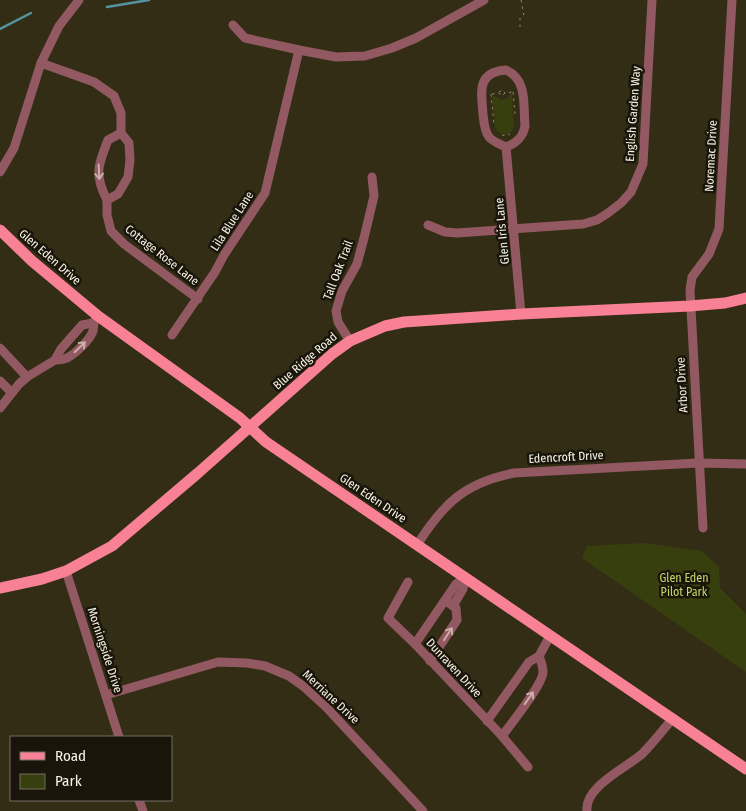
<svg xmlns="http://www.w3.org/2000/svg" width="746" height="811" viewBox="0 0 746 811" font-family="'Fira Sans Condensed',sans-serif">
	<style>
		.green { fill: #383f0f }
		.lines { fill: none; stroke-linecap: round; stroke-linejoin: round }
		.stream { stroke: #5493a2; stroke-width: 2.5 }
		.path { stroke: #8d8874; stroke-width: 1; stroke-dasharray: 2.5 4; stroke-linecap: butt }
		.minor { stroke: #935962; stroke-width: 9 }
		.major { stroke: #f88195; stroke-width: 11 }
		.oneway { stroke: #cbaeaa }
		.labels { text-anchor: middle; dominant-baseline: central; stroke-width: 5; stroke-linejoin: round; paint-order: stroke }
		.street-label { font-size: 12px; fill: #f8f4e5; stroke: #19150b }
		.park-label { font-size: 12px; fill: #c5d866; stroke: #19150b }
	</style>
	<rect width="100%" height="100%" fill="#342d15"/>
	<!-- green -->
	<g class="green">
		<polygon points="510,93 512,93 514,126 512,131 505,135 498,132 495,128 492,95 501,100 508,98"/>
		<polygon points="644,543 702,551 719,567 720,588 746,614 746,672 582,558 587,546"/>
	</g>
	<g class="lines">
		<!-- stream -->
		<g class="stream">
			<polyline points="107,7 149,0"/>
			<polyline points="0,29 31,13"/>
		</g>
		<!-- path -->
		<g class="path">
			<polyline points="521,0 524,16"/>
			<polyline points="520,18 520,27"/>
			<polyline points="499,92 502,90 505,93"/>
			<polyline points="513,92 515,114"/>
			<polyline points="491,94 494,125"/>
			<polyline points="492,94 499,93 502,96 505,93 512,92"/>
			<polyline points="502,135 507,136 512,132"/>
		</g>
		<!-- minor -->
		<g class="minor">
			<polyline points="233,25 245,38 299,50 336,57 365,56 392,48 416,38 484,0"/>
			<path d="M41,63l53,19 20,14 7,17v20l8,10 1,17 -2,17 -10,17 -11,6c-13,-25 -9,-35 1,-60l13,-7"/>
			<path d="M506,70c22,10 17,35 19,56 -2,11 -8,17 -19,21 -6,-3 -13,-5 -17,-10 -5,-7 -5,-15 -6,-23 -2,-23 -6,-42 23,-44z"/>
			<polyline points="506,147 521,314"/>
			<polyline points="0,172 14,148 41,63 59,26 79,0"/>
			<polyline points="107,200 107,215 111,231 124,244 198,299"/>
			<polyline points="428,225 445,232 457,233 583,224 597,220 608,213 621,203 631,192 643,164 652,0"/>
			<polyline points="172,335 215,272 224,255 265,193 299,50"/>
			<polyline points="350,341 338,322 336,311 342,291 357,264 364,238 374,196 372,177"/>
			<polyline points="0,348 27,377"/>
			<path d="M55,360c4,0 8,0 12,-2 8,-4 23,-18 26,-27 1,-4 0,-7 2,-11"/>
			<polyline points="0,381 11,392"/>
			<polyline points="0,408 19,384 27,377 55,360 61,349 82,325 93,323"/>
			<polyline points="703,528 690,290 692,277 709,254 719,229 732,0"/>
			<path d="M417,545c26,-41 47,-62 97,-72l184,-10 48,1"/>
			<polyline points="66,571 119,737"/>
			<polyline points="408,582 388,618 415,644 502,736 528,767"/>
			<polyline points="453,606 463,589 465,578"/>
			<polyline points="415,644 456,584 465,578"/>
			<polyline points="430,661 457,620 456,608 446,601"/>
			<polyline points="106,695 218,662 247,663 265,666 289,676 303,686 326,707 423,811"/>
			<polyline points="487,721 529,662 539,656 550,636"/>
			<path d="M502,736c9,-12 41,-52 41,-64 0,-5 -2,-11 -4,-16"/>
			<polyline points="139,800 143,811"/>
			<path d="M587,811c-3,-24 39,-43 55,-57 11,-11 21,-24 31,-36"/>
		</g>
		<!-- major -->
		<g class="major">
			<polyline points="0,230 32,261 98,316 240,418 266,442 746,769"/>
			<polyline points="0,588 42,579 66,571 112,546 198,473 332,354 350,341 385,326 404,322 521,314 690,306 725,303 746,298"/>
		</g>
	</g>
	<!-- one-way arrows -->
	<defs><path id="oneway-shaft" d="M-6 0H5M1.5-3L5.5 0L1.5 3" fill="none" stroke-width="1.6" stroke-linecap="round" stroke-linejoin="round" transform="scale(1.25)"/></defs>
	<g class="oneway">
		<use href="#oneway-shaft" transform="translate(99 172) rotate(87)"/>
		<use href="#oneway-shaft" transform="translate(80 347) rotate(-44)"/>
		<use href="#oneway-shaft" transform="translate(448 634) rotate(-57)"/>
		<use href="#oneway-shaft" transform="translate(529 698) rotate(-55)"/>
	</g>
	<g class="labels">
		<!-- street labels -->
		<g class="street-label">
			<text transform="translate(633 114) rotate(-86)">English Garden Way</text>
			<text transform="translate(711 156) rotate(-87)">Noremac Drive</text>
			<text transform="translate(232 221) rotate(-57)">Lila Blue Lane</text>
			<text transform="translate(502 231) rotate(-95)">Glen Iris Lane</text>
			<text transform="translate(162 255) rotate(38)">Cottage Rose Lane</text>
			<text transform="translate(50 257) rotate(41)">Glen Eden Drive</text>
			<text transform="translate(338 270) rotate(-69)">Tall Oak Trail</text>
			<text transform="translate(305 361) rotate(-41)">Blue Ridge Road</text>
			<text transform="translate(682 385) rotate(-93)">Arbor Drive</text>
			<text transform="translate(566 457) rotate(-3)">Edencroft Drive</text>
			<text transform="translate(373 498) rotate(34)">Glen Eden Drive</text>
			<text transform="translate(105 650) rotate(72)">Morningside Drive</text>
			<text transform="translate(454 668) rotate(47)">Dunraven Drive</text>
			<text transform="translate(331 697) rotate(43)">Merriane Drive</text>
		</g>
		<!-- park labels -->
		<g class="park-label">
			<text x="684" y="578">Glen Eden<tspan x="684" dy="14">Pilot Park</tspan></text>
		</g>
	</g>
	<!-- legend -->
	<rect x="10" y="736" width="162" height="65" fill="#19150b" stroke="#726e62"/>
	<rect x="20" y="752" width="25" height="8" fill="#f88195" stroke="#726e62"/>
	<text x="55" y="761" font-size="15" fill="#f8f4e5">Road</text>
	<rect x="20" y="774" width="25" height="15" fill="#383f0f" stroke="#726e62"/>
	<text x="55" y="786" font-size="15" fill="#f8f4e5">Park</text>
</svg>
